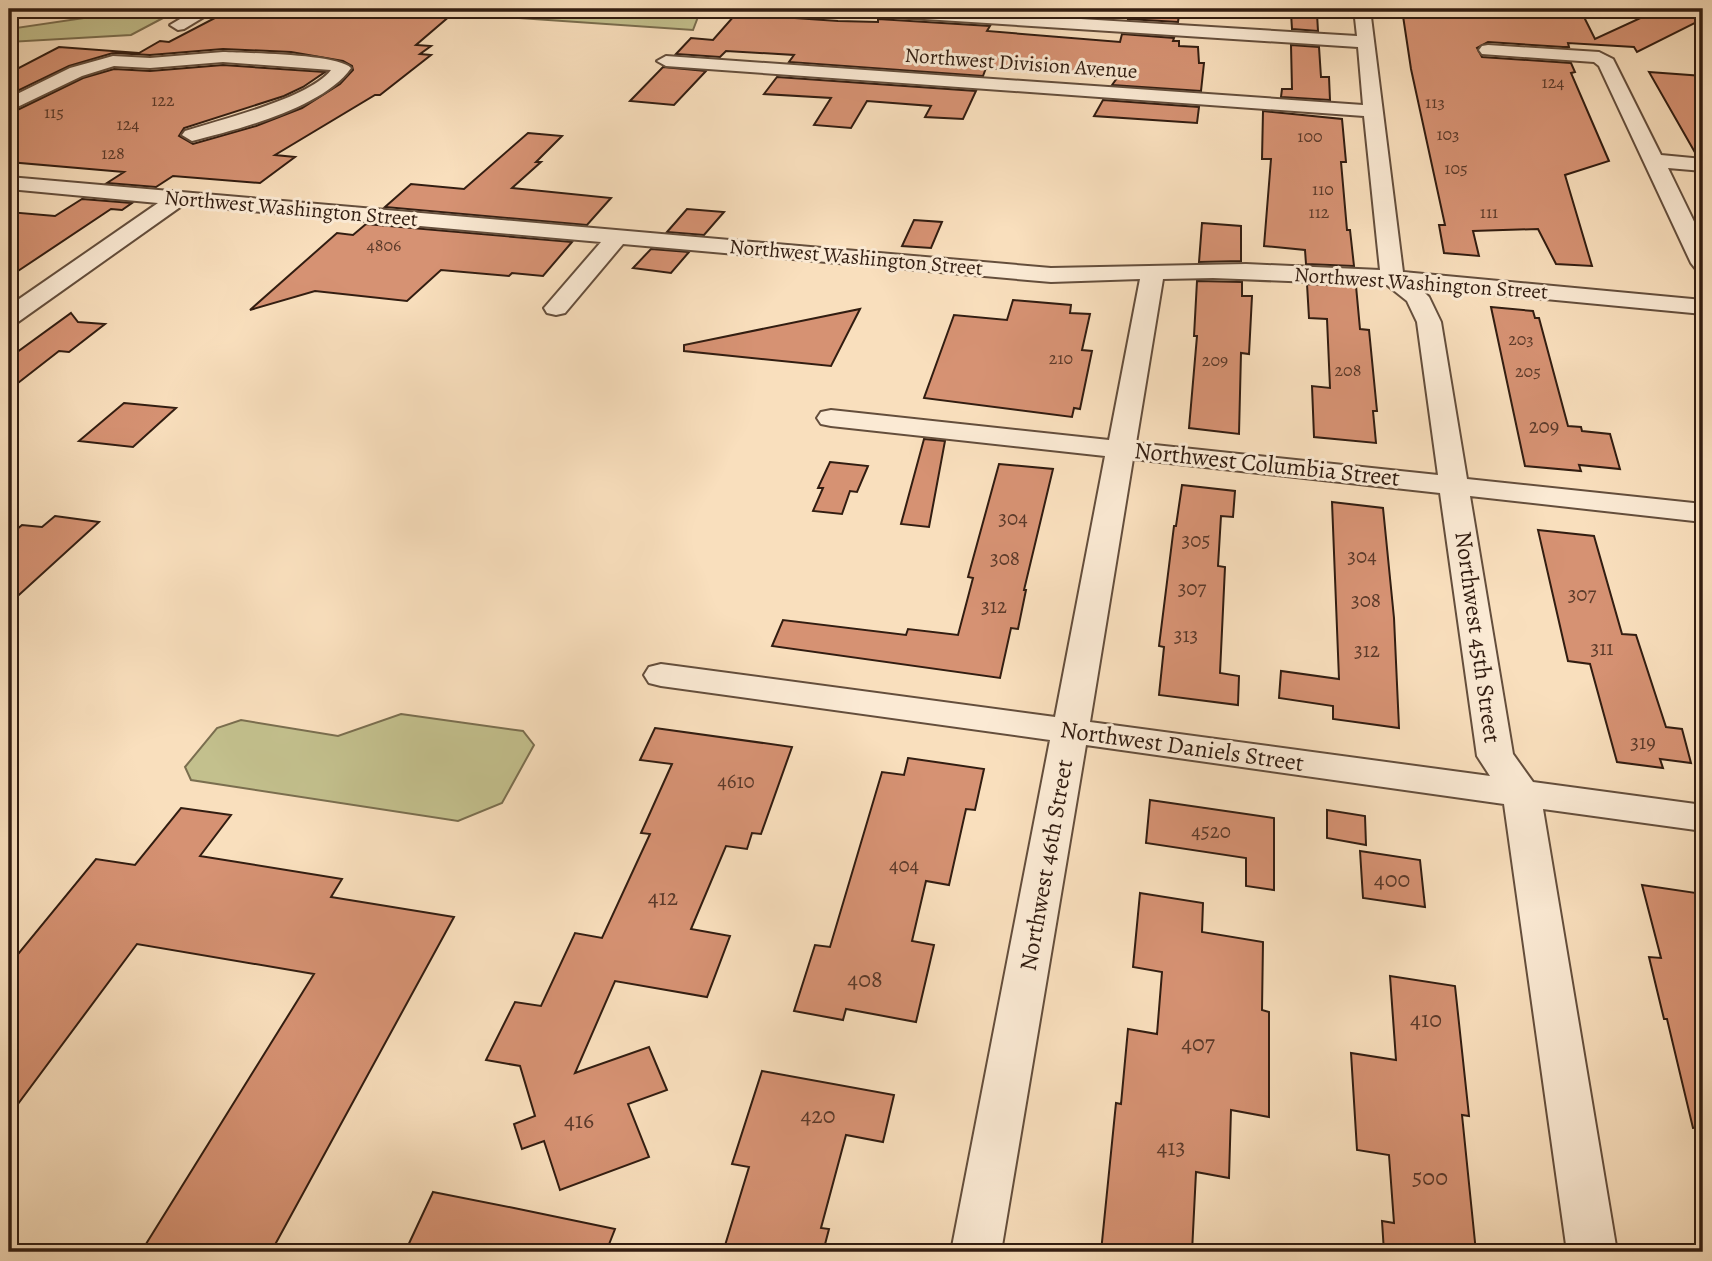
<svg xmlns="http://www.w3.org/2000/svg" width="1712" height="1261" viewBox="0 0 1712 1261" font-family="Alegreya,serif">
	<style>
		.green { fill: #c3c08d; stroke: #7a6e4f; stroke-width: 2 }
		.building { fill: #d69273; stroke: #321d11; stroke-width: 2 }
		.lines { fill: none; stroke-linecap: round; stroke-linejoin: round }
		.minor-casing { stroke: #644e3c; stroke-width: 4 }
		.minor { fill: #fbead4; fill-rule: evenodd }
		.labels { text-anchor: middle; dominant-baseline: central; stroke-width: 6; stroke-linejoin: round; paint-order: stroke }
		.far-number-label { font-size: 18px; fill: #5b3a2a }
		.far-street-label { font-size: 21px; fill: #321d11; stroke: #fbead4 }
		.number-label { font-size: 21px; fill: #5b3a2a }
		.street-label { font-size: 24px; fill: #321d11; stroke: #fbead4 }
		.near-number-label { font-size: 24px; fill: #5b3a2a }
	</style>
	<rect width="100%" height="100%" fill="#f9dfbd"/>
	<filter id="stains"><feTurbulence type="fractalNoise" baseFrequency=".00286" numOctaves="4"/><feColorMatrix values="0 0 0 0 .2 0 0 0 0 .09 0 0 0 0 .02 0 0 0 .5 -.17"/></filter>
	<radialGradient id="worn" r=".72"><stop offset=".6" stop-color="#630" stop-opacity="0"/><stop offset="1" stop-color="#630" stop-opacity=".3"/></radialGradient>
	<!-- green -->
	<g class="green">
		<polygon points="145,9 192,9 163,18 131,35 9,42 9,29"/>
		<polygon points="468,9 701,9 693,30 475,15"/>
		<polygon points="401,714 523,731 534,745 502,803 458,821 191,780 185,767 217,728 241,720 338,736"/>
	</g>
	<!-- building -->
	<g class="building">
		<polygon points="232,9 458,9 416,45 431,46 420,54 431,55 380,95 375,95 275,155 295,157 260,183 173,176 156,187 107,183 124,172 9,162 9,114 83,78 114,69 150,71 223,65 325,72 303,87 284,96 184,128 179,136 193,144 256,126 302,108 340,84 353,70 352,66 343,61 291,52 223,49 150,55 113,53 69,66 9,95 9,73 59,47 139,53 160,41 169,42"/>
		<polygon points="1453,9 1488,17 1490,9 1580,9 1595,39 1660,9 1703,9 1703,19 1637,52 1634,47 1568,43 1569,47 1563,47 1488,42 1477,48 1482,57 1571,63 1575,72 1571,73 1609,161 1565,175 1592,266 1556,264 1538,229 1473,231 1479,256 1444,253 1439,225 1445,225 1411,69 1403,16 1432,18"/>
		<polygon points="1130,11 1179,15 1178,22 1128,19"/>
		<polygon points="1291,13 1317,14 1318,31 1292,29"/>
		<polygon points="753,15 838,21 878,22 878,19 990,26 987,31 1120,42 1122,34 1174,38 1173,41 1179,41 1179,46 1198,47 1199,63 1204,63 1201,91 1112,85 1117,78 1048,72 986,68 983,76 789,62 794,55 726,51 720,57 676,54 691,38 713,40 734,16"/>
		<polygon points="1291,45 1319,47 1321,77 1329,77 1330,100 1281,97 1282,89 1292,89"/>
		<polygon points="663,67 706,71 674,105 630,101"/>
		<polygon points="1649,72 1703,76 1703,156 1697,156"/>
		<polygon points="777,77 976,91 963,119 925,117 931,106 867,101 851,128 814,125 831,98 764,94"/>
		<polygon points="1103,100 1199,107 1197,123 1094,116"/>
		<polygon points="1263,111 1342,119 1346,162 1341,162 1347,230 1350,230 1354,266 1306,264 1305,250 1264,246 1271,159 1262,159"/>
		<polygon points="528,133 562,136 536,162 541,162 512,188 611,198 587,225 385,207 411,184 464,189"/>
		<polygon points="82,199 132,203 122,210 111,209 9,277 9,212 55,216"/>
		<polygon points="687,209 724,212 704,235 667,232"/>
		<polygon points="914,220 942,222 931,248 902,246"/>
		<polygon points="1202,223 1241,226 1241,261 1199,262"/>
		<polygon points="366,224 572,242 543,276 512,273 509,276 441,270 407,301 315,291 250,310 337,233 353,235"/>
		<polygon points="651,249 689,252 671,273 633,268"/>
		<polygon points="1197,281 1242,282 1242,296 1252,296 1249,354 1241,353 1239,434 1189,428 1197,336 1194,336"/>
		<polygon points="1307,284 1356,286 1360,329 1369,330 1377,411 1373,411 1376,443 1314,437 1312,386 1330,388 1327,319 1309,318"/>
		<polygon points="1013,300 1071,305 1070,313 1090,314 1082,350 1092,351 1080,409 1074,408 1072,417 924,398 954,315 1007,320"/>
		<polygon points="1491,307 1533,311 1535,318 1539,318 1568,426 1581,427 1582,431 1610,434 1620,469 1579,465 1581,471 1525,466"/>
		<polygon points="860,309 831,366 684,351 684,345"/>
		<polygon points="71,313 78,322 105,324 69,352 59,351 9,390 9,358"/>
		<polygon points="124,403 176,408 133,447 79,441"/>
		<polygon points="924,439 945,441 929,527 901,524"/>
		<polygon points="830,462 868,466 857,492 850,491 842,514 813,511 823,488 818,488"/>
		<polygon points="999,464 1053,469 1024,590 1026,590 1018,629 1011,628 1000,678 772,646 783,620 906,635 908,629 958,635 973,578 968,577"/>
		<polygon points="1182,485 1235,491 1233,517 1221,516 1218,566 1225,567 1220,673 1239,676 1238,705 1159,695 1164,647 1159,646 1174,526 1176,526"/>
		<polygon points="1332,502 1383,508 1394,618 1399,728 1333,719 1333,706 1279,698 1281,671 1339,679"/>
		<polygon points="55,516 99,522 9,604 9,536 22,525 42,527"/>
		<polygon points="1538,530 1594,536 1622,634 1636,635 1666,727 1682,729 1691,763 1660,759 1663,768 1617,762 1590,664 1568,661"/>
		<polygon points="655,728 792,747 761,834 752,833 747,849 726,846 691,929 730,936 707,997 615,981 575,1073 649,1047 667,1090 628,1104 649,1157 560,1190 544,1141 522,1149 514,1124 535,1116 520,1066 486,1060 515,1002 541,1006 575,933 602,938 650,834 641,833 672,764 640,760"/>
		<polygon points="908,758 984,769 975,810 966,809 949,885 926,881 912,941 934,945 916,1022 846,1009 843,1020 794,1011 815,945 830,947 882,772 904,775"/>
		<polygon points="1150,800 1274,818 1274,890 1246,886 1246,858 1146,843"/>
		<polygon points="181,808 231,815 200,856 342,879 331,897 454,917 271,1252 141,1252 314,974 137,944 9,1116 9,965 96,859 135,865"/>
		<polygon points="1327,810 1365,816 1366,845 1327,838"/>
		<polygon points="1360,851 1420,860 1425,907 1363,898"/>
		<polygon points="1642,885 1703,894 1703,1127 1693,1128 1667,1019 1664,1019 1649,957 1661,958"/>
		<polygon points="1140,893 1203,903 1202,932 1263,942 1262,1010 1269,1012 1269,1117 1231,1110 1229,1178 1196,1172 1192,1252 1101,1252 1116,1103 1121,1104 1128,1029 1157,1034 1162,972 1133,967"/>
		<polygon points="1390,976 1455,986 1469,1116 1462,1115 1476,1252 1384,1252 1382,1221 1394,1223 1389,1155 1357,1150 1351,1053 1396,1060"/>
		<polygon points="762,1071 894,1095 883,1142 846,1135 821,1228 829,1229 823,1252 723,1252 749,1167 732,1164"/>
		<polygon points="433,1192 514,1208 615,1229 606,1252 405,1252"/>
	</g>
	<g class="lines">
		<!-- minor casing -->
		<g class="minor-casing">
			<g id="minor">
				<polygon points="197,9 217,9 184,29 178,30 170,25"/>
				<path d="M838,9h81l438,27 -3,-27h16l33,263 300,28v14l-284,-27 10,10 12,25 26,157 236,25v18l-233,-26 43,258 20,28 170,23v26l-160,-22 74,443h-50l-63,-448 -418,-59 -85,507h-50l99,-512 -389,-54 -12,-3 -5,-8 5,-8 12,-3 394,53 50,-261 -274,-30 -10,-2 -4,-6 4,-6 10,-2 278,30 31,-161 -89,3 -428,-38 -58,69 -9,2 -9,-2 -3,-5 57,-66 -418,-37 -165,117 -9,2v-18l149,-103 -149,-14v-12l1042,91 195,-4 134,6 -16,-154 -698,-50 -9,-5 9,-5 697,49 -5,-58 -512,-33zM1213,278l174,7 20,16 10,21 21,153 -302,-32 27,-164zM1133,459l307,34 37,263 13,20 -400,-54z"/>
				<polygon points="1488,45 1599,52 1613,59 1661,155 1703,159 1703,171 1668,168 1703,240 1703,270 1695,268 1691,263 1599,66 1594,62 1482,54 1479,50 1482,46"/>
				<path d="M223,52c24,1 115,2 128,16 -28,40 -112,61 -159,73l-10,-6 3,-4c35,-11 125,-33 146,-61l-108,-8 -73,6 -36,-2 -32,10 -73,35v-13l61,-30 43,-12 37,2z"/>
			</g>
		</g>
		<!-- minor -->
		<use href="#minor" class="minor"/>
	</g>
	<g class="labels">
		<!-- far-number labels -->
		<g class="far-number-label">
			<text x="1553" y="82">124</text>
			<text x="163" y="100">122</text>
			<text x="1435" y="102">113</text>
			<text x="54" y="112">115</text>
			<text x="128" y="124">124</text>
			<text x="1448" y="134">103</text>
			<text x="1310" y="136">100</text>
			<text x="113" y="153">128</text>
			<text x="1456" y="168">105</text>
			<text x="1323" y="189">110</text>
			<text x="1319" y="212">112</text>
			<text x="1489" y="212">111</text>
			<text x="384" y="245">4806</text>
			<text x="1521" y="339">203</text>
			<text x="1061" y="358">210</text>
			<text x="1215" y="360">209</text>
			<text x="1348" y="370">208</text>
			<text x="1528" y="371">205</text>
		</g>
		<!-- far-street labels -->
		<g class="far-street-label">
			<text transform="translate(1021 63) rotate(4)">Northwest Division Avenue</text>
			<text transform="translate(291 208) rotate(5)">Northwest Washington Street</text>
			<text transform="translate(856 257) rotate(5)">Northwest Washington Street</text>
			<text transform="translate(1421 283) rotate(4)">Northwest Washington Street</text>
		</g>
		<!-- number labels -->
		<g class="number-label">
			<text x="1544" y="426">209</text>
			<text x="1013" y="518">304</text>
			<text x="1196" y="540">305</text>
			<text x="1362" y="556">304</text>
			<text x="1005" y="558">308</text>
			<text x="1192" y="588">307</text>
			<text x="1582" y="594">307</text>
			<text x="1366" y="600">308</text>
			<text x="994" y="606">312</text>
			<text x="1186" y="635">313</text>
			<text x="1602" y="648">311</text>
			<text x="1367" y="650">312</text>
			<text x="1643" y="742">319</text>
			<text x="736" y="781">4610</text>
			<text x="1211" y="831">4520</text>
			<text x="904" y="865">404</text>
		</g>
		<!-- street labels -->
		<g class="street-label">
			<text transform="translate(1267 464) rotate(6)">Northwest Columbia Street</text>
			<text transform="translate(1478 637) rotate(82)">Northwest 45th Street</text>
			<text transform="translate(1182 746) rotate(8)">Northwest Daniels Street</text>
			<text transform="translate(1046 865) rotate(-80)">Northwest 46th Street</text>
		</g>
		<!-- near-number labels -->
		<g class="near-number-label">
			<text x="1392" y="879">400</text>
			<text x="663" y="897">412</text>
			<text x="865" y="979">408</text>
			<text x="1426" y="1019">410</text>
			<text x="1198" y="1043">407</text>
			<text x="818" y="1115">420</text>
			<text x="579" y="1120">416</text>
			<text x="1171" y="1147">413</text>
			<text x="1430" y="1177">500</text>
		</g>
	</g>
	<!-- margin -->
	<rect width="1712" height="1261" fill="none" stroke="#f9dfbd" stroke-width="35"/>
	<rect x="10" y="10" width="1691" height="1240" fill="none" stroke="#321d11" stroke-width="3.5"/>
	<rect x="18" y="18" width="1677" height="1226" fill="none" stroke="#321d11" stroke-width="2"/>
	<rect width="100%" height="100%" filter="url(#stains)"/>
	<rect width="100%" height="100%" fill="url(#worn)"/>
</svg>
